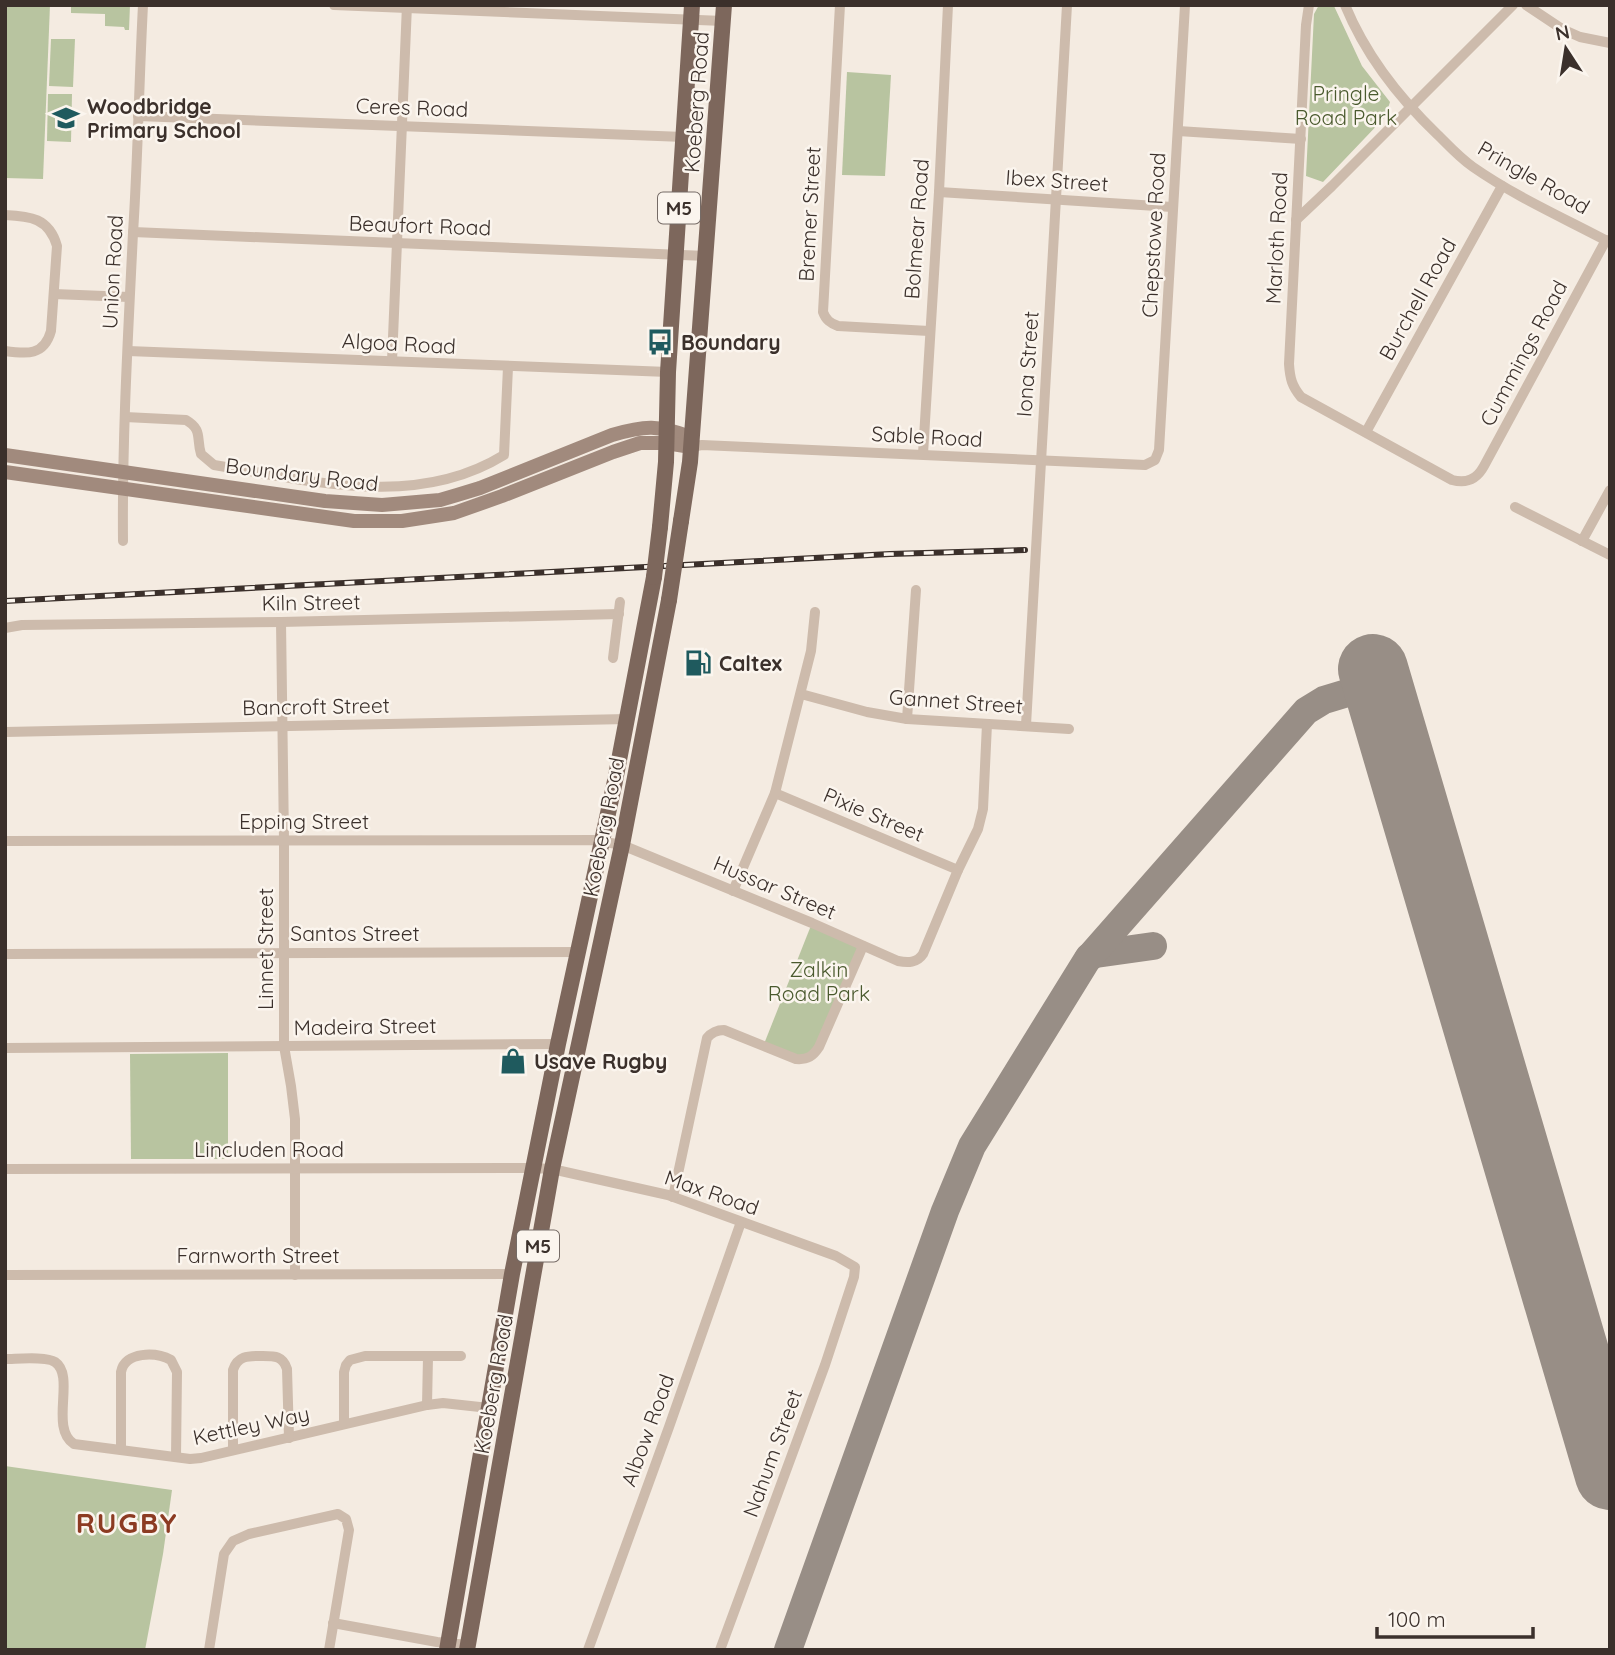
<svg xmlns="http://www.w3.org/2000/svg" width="1615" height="1655" viewBox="0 0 1615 1655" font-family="Quicksand,sans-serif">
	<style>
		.green { fill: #b8c4a0 }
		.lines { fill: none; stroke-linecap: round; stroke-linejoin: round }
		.taxiway { stroke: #988e86; stroke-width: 28 }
		.runway { stroke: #988e86; stroke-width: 70 }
		.street { stroke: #cdbbac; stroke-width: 10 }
		.secondary { stroke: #a18a7d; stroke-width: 14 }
		.primary { stroke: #7d675c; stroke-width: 16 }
		.rail-casing { stroke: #3b302b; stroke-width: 6 }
		.rail { stroke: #fbf5ee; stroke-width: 3.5; stroke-dasharray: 10; stroke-linecap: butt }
		.primary-bridge { stroke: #7d675c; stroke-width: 16 }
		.labels { text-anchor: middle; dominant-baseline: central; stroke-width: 5; stroke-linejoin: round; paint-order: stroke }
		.shield { fill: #fbf5ee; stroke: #756b66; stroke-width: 2 }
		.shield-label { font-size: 19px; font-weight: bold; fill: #3b302b }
		.park-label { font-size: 21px; fill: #4a5a2e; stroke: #fbf5ee }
		.street-label { font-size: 21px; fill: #3b302b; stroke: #fbf5ee }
		.poi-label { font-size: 21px; font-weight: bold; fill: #3b302b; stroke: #fbf5ee; text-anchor: start }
		.district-label { font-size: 28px; font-weight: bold; letter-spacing: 2px; fill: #8c3b22; stroke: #fbf5ee }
	</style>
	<rect width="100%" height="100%" fill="#f4ebe1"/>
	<!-- green -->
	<g class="green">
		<polygon points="5,5 50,5 43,179 5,178"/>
		<polygon points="71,5 130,5 129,30 125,30 124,27 105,26 105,14 71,13"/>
		<polygon points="1319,5 1334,6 1362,66 1390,102 1385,117 1323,182 1306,176 1314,14"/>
		<polygon points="51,39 75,39 73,87 49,86"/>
		<polygon points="847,72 891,75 885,176 842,175"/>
		<polygon points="48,94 72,94 71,142 47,141"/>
		<polygon points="812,923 863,947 821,1050 803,1058 764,1044"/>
		<polygon points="228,1053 228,1159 131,1159 130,1054"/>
		<polygon points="5,1466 172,1490 163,1554 145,1650 5,1650"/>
	</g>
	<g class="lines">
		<!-- taxiway -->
		<g class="taxiway">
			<polyline points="1089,957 1096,954 1153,946"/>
			<polyline points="788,1650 945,1211 972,1146 1087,960 1306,711 1324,700 1377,684"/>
		</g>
		<!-- runway -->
		<polyline class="runway" points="1373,669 1610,1475"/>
		<!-- street -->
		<g class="street">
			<polyline points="334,5 723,21"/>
			<path d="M840,5l-17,307c3,8 7,11 15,14l91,5"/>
			<path d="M1309,5l-3,20 -17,339c1,15 3,22 12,33l151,83c15,4 25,-1 32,-14l122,-226"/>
			<path d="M1345,5c21,51 53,92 93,130 11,11 22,23 35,32 43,30 91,51 136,75"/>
			<polyline points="1526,5 1562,29 1580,37 1610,43"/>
			<polyline points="138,116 684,137"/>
			<polyline points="1178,131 1301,139"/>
			<polyline points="939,192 1172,207"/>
			<path d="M5,215c25,1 44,3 52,31l-6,85c-7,25 -24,23 -46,20"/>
			<polyline points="1296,220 1332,186 1513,5"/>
			<polyline points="133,232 706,256"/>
			<polyline points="54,294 129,297"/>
			<polyline points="128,351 668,372"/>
			<polyline points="392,361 407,5"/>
			<path d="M125,417l61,3c17,10 10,18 15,34l13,11c95,15 201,45 290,-10l4,-88"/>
			<polyline points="1366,432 1502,186"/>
			<polyline points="691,447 702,445 1145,465 1155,460 1159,450 1185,5"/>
			<polyline points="923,454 939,192 948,5"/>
			<polyline points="1515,507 1610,555"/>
			<path d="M123,541c-1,-102 5,-205 10,-308 5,-76 6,-152 10,-228"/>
			<polyline points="1582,541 1610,490"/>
			<polyline points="281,622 284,840 284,1046 291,1086 295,1119 295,1275"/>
			<polyline points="5,628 22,625 281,622 619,614"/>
			<polyline points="613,658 620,602"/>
			<polyline points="801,694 867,712 907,719 1069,729"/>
			<polyline points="907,719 916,590"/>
			<polyline points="1026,725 1067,5"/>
			<polyline points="5,732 627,719"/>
			<polyline points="775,793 958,870"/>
			<path d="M5,841l589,-1 28,5 190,78 86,38c10,2 19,2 25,-7l35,-84 20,-41 5,-20 4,-85"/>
			<polyline points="733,891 775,793 811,651 815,612"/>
			<polyline points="5,954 579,952"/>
			<polyline points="5,1048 558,1044"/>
			<polyline points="5,1169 532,1168 552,1169 668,1195 836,1256 855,1267 854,1277 825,1365 720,1650"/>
			<path d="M673,1197l34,-159c5,-6 10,-8 17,-8l72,29c12,1 17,-3 23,-12l44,-101"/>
			<polyline points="5,1275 512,1274"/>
			<path d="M5,1359c12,0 41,-3 50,3 21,14 -6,66 19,82l116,15 11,-1 226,-53 16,-2 46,5"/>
			<polyline points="427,1405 428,1357"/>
			<polyline points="344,1424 344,1372 346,1365 350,1360 365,1356 461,1356"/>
			<path d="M121,1450v-78c4,-21 35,-20 50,-12l6,12 -1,85"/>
			<path d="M233,1450v-80c5,-15 16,-14 30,-14 12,0 20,0 24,13l2,69"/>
			<polyline points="333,1623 437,1642 468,1645"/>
			<polyline points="209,1650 224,1554 233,1541 249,1534 338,1514 346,1519 349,1530 329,1650"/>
			<polyline points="588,1650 669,1427 741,1222"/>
		</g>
		<!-- secondary -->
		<g class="secondary">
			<path d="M5,455l320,46 57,4 58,-5 17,-5 23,-7 132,-53c34,-10 45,-10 79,2"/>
			<polyline points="5,472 354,521 402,521 454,513 502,496 613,452 640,443 666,443 691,447"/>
		</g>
		<!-- primary -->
		<g class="primary">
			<polyline points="681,521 690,462 724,5"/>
			<polyline points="660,527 666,462 668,372 692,5"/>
			<polyline points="447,1650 512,1274 558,1044 615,781 654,577"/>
			<polyline points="467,1650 552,1169 622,845 669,600"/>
		</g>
		<!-- rail casing -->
		<g class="rail-casing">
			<polyline id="rail" points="5,601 890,554 1025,550"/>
		</g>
		<!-- rail -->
		<use href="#rail" class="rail"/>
		<!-- primary-bridge -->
		<g class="primary-bridge">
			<polyline points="654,577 660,527"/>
			<polyline points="669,600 681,521"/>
		</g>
	</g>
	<!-- icons -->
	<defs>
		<g id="school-bare" transform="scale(2.1)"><path d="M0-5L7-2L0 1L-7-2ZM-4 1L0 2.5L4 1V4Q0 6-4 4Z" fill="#1f5a5e" stroke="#fbf5ee" stroke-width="2.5" paint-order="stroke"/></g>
		<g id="bus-bare" transform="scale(2.1)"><path d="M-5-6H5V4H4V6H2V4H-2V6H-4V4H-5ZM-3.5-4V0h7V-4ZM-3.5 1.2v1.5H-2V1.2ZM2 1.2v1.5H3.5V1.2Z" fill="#1f5a5e" stroke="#fbf5ee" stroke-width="2.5" paint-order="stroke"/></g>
		<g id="fuel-bare" transform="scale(2.1)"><path d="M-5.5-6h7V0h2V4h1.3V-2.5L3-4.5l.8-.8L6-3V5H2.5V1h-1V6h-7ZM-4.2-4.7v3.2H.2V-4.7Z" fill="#1f5a5e" stroke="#fbf5ee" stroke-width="2.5" paint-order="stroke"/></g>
		<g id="shop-bare" transform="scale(2.1)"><path d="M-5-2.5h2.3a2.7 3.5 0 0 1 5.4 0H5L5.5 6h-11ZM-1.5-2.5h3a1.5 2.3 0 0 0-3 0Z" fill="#1f5a5e" stroke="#fbf5ee" stroke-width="2.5" paint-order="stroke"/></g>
	</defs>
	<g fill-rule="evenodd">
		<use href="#school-bare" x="66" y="118"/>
		<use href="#bus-bare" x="660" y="342"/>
		<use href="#fuel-bare" x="698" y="663"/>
		<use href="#shop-bare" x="513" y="1061"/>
	</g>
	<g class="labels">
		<!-- shield labels -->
		<g class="shield">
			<rect x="658" y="192.5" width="42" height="31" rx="5"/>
			<rect x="517" y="1230.5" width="42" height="31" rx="5"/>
		</g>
		<g class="shield-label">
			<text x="679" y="208">M5</text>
			<text x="538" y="1246">M5</text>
		</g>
		<!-- park labels -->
		<g class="park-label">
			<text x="1346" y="93">Pringle<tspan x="1346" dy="24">Road Park</tspan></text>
			<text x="819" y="969">Zalkin<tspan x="819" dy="24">Road Park</tspan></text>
		</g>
		<!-- street labels -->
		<g class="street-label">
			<text transform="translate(696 102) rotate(-86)">Koeberg Road</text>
			<text transform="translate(412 107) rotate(2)">Ceres Road</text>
			<text transform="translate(1534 177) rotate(30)">Pringle Road</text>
			<text transform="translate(1057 180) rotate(4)">Ibex Street</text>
			<text transform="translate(809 214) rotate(-87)">Bremer Street</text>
			<text transform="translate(420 225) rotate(2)">Beaufort Road</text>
			<text transform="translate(916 229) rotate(-86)">Bolmear Road</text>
			<text transform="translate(1153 235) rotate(-87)">Chepstowe Road</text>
			<text transform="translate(1276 238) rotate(-87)">Marloth Road</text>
			<text transform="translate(112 272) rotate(-87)">Union Road</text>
			<text transform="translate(1417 299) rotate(-61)">Burchell Road</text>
			<text transform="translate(399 343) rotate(3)">Algoa Road</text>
			<text transform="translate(1523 353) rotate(-62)">Cummings Road</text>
			<text transform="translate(1027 364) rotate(-86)">Iona Street</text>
			<text transform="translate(927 436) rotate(3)">Sable Road</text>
			<text transform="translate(302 474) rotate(7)">Boundary Road</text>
			<text transform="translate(311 602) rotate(-1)">Kiln Street</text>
			<text transform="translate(956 701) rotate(4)">Gannet Street</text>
			<text transform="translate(316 706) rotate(-1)">Bancroft Street</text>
			<text transform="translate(874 814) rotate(23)">Pixie Street</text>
			<text x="304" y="821">Epping Street</text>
			<text transform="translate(603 827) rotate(-79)">Koeberg Road</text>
			<text transform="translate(775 887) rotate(23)">Hussar Street</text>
			<text x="355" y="933">Santos Street</text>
			<text transform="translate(265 949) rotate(-90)">Linnet Street</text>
			<text transform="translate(365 1026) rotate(-1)">Madeira Street</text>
			<text x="269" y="1149">Lincluden Road</text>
			<text transform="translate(712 1192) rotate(19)">Max Road</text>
			<text x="258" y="1255">Farnworth Street</text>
			<text transform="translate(493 1384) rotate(-80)">Koeberg Road</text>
			<text transform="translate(251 1425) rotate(-12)">Kettley Way</text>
			<text transform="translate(647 1430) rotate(-70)">Albow Road</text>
			<text transform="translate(772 1453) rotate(-70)">Nahum Street</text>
		</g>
		<!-- poi labels -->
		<g class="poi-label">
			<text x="87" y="106">Woodbridge<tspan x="87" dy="24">Primary School</tspan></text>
			<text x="681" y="342">Boundary</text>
			<text x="719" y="663">Caltex</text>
			<text x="534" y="1061">Usave Rugby</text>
		</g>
		<!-- district labels -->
		<g class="district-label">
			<text x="127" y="1522">RUGBY</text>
		</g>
	</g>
	<!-- border -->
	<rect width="1615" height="1655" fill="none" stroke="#3b302b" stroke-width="14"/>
	<!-- north arrow -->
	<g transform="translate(1566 49) rotate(348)" stroke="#fbf5ee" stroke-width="5" paint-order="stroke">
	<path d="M0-5L12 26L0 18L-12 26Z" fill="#3b302b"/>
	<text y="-10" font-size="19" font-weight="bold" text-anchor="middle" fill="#3b302b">N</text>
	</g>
	<!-- scale -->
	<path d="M1377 1627v10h156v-10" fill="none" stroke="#3b302b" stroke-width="3.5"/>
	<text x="1388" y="1627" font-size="21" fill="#3b302b" stroke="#fbf5ee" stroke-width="5" paint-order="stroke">100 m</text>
</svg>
